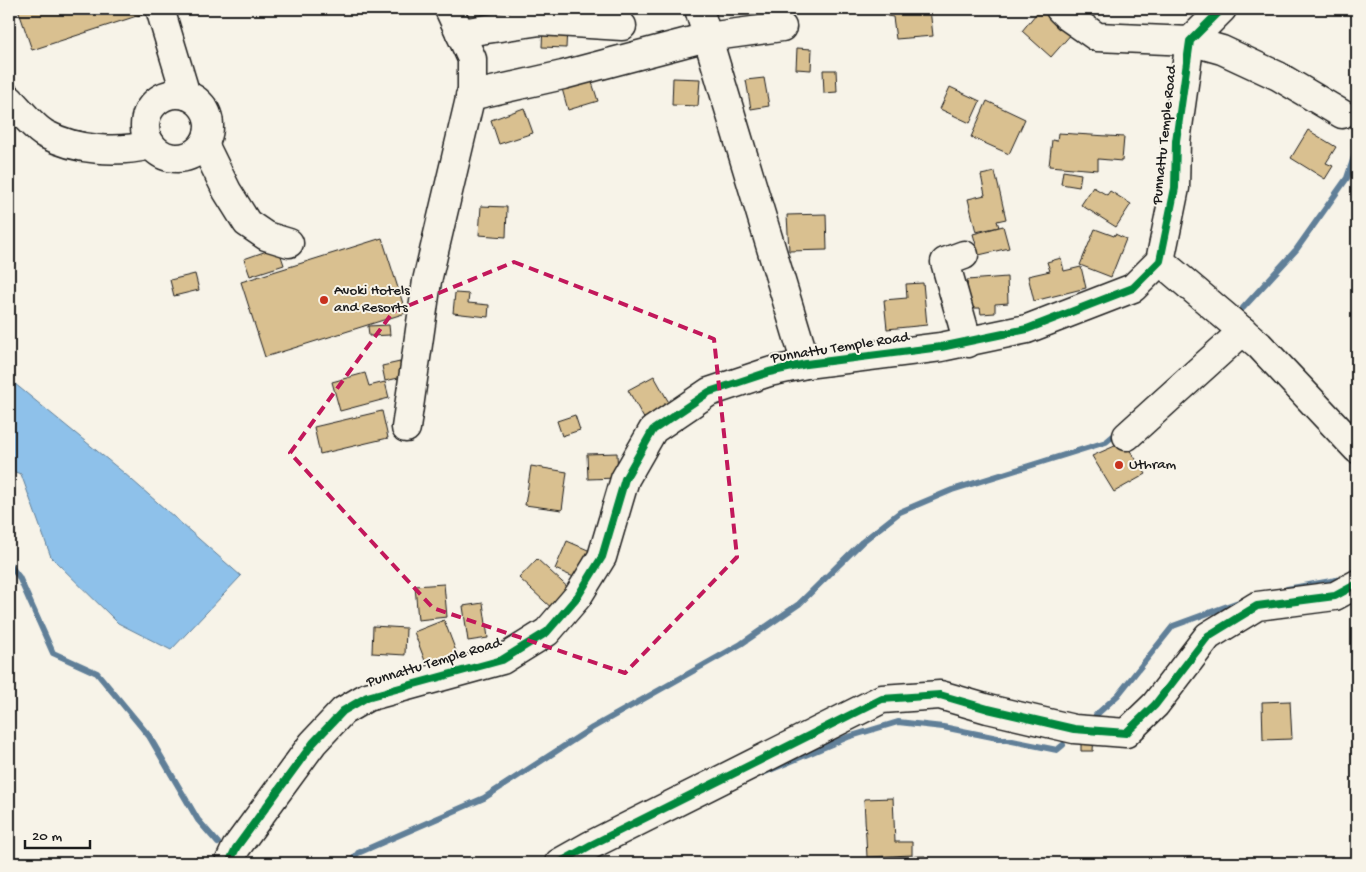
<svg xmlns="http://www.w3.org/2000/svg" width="1366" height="872" viewBox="0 0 1366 872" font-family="'Gochi Hand',sans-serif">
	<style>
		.water { fill: #8ec1ea; stroke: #607f98 }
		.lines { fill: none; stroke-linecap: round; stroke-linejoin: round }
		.stream { stroke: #607f98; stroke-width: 6 }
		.building { fill: #d9c090; stroke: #1c1c1c }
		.minor-casing { stroke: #1c1c1c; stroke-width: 31 }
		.minor { stroke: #f7f3e8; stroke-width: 28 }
		.cycleway-casing { stroke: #f7f3e8; stroke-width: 11 }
		.cycleway { stroke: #00873e; stroke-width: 8 }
		.marked { fill: none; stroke: #c2185b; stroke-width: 4; stroke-dasharray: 10 6; stroke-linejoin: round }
		.poi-dot { fill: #c8321e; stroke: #f7f3e8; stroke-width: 2 }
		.labels { text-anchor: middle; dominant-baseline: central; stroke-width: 4; stroke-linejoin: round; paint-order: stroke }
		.street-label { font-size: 15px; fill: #1c1c1c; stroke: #f7f3e8 }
		.poi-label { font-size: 15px; fill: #1c1c1c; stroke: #f7f3e8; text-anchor: start }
	</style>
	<rect width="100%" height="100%" fill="#f7f3e8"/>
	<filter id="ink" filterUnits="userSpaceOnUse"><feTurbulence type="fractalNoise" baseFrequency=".02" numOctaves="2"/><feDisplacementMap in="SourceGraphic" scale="10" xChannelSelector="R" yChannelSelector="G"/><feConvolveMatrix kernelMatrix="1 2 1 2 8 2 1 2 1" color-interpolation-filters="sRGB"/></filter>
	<g filter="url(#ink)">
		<!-- water -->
		<polygon class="water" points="9,379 124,473 241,576 171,650 118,623 51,557 21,474 9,470"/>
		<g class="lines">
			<!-- stream -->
			<g class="stream">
				<polyline points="1243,308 1296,250 1347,178 1357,148"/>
				<polyline points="9,564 19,577 53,653 97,673 149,736 198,820 218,843"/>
				<polyline points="1287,589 1342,579 1357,570"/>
				<polyline points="1096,715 1118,695 1173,626 1244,600"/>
				<polyline points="763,773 848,737 898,722 943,727 1057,750 1063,745"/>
				<polyline points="350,863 358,853 484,798 592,728 741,644 799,604 862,542 900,512 952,490 1106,442 1119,431"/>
			</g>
		</g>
		<!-- building -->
		<g class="building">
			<polygon points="18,9 141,9 143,14 32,50"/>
			<polygon points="886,9 930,9 933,36 896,39 893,17 887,16"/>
			<polygon points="1040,9 1044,9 1073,32 1051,57 1022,31"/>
			<polygon points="543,26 567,27 566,48 542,47"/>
			<polygon points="797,48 812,49 811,70 796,69"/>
			<polygon points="823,70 836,70 837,92 824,93"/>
			<polygon points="590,76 598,101 568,110 561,85"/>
			<polygon points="673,78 700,79 698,106 672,105"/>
			<polygon points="764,78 769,106 751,109 746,80"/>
			<polygon points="950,87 980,101 970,123 940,109"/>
			<polygon points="987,101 1025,119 1009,154 971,137"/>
			<polygon points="524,108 533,133 499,144 491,120"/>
			<polygon points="1308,130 1336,147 1326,163 1333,166 1325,179 1291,158"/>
			<polygon points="1058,133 1124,137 1122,161 1098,159 1098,170 1049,166 1052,140 1057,141"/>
			<polygon points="1063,171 1081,174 1079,187 1061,184"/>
			<polygon points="995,172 1006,219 997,221 999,227 976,232 968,199 985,195 981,175"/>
			<polygon points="1093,187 1107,195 1110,191 1131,204 1116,227 1081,205"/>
			<polygon points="481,206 507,207 506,237 479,235"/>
			<polygon points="826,214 827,250 789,251 787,215"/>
			<polygon points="1003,226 1009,248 979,255 973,234"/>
			<polygon points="1095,229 1114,236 1115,234 1126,239 1111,277 1080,265"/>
			<polygon points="382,238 406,313 265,357 241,282"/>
			<polygon points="278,247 284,265 250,276 244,259"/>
			<polygon points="1061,258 1064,271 1081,267 1086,288 1034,301 1028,276 1050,271 1047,262"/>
			<polygon points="195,274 199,290 174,296 170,280"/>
			<polygon points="1007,277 1008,303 995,304 995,313 981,314 980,308 969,308 967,280"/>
			<polygon points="923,283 927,325 887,329 884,300 907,298 906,284"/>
			<polygon points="455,293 469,294 468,303 489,305 488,317 453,313"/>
			<polygon points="389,325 390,335 369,336 368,326"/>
			<polygon points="400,362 403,377 385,381 382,366"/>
			<polygon points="365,373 369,386 385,382 389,398 340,411 332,382"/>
			<polygon points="654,376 672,408 646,422 628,390"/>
			<polygon points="382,411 388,438 320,454 314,427"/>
			<polygon points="575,415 580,430 562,436 557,421"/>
			<polygon points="1124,442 1146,474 1114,492 1092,456"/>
			<polygon points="617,453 618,478 588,479 587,454"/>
			<polygon points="531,466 567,472 562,510 525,505"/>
			<polygon points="567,541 595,553 583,581 555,569"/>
			<polygon points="537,559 574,593 556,612 519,578"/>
			<polygon points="444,584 447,617 418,620 415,586"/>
			<polygon points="483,603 488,638 468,641 463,606"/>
			<polygon points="444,620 457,654 427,666 414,632"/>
			<polygon points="373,626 406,628 405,655 372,653"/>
			<polygon points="1290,701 1292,739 1263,740 1262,702"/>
			<polygon points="1081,733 1094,733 1093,751 1081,751"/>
			<polygon points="893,798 895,842 912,842 912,855 867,857 864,799"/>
			<polygon points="925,856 925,863 882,863 882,857"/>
		</g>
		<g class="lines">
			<!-- minor casing -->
			<g class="minor-casing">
				<g id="minor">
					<polyline points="160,9 186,95"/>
					<polyline points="699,9 806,364"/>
					<polyline points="1060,9 1067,16 1097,37 1190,41 1222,50 1278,76 1342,114"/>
					<polyline points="460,33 540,21 622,26"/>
					<circle cx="177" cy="126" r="32"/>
					<polyline points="470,96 563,75 707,37 782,27"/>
					<path d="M9,99c10,10 24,28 36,35 32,17 72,19 106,11"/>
					<polyline points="204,144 227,191 247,223 266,236 289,243"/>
					<polyline points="964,255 945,262 968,343"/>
					<polyline points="1160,261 1259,345 1357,449"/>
					<polyline points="406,428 427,281 472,90 472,59 449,9"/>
					<polyline points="1127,436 1243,331"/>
					<polyline points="229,863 236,848 313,743 343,711 367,697 502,660 547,632 578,596 602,557 625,479 653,430 709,392 769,372 806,364 941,347 1027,329 1133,288 1160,261 1175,188 1176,141 1190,41 1222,9"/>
					<polyline points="559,863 591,845 882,699 940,695 988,709 1074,729 1126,733 1155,705 1208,636 1257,606 1335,596 1357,584"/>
				</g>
			</g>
			<!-- minor -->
			<use href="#minor" class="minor"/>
			<!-- cycleway casing -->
			<g class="cycleway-casing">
				<g id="cycleway">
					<polyline points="229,863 236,848 313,743 343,711 367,697 502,660 547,632 578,596 602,557 625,479 653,430 709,392 769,372 806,364 941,347 1027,329 1133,288 1160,261 1175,188 1176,141 1190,41 1222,9"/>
					<polyline points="559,863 591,845 882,699 940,695 988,709 1074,729 1126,733 1155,705 1208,636 1257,606 1335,596 1357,584"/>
				</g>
			</g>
			<!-- cycleway -->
			<use href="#cycleway" class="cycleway"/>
		</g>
	</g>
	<!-- marked area -->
	<path class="marked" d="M514,262l200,77 23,218 -112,116 -192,-65 -143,-155 103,-141z"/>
	<!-- markers -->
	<g class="poi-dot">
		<circle cx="324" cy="300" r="5"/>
		<circle cx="1119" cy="465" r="5"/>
	</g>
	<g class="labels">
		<!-- street labels -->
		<g class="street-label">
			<text transform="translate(1165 135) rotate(-84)">Punnattu Temple Road</text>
			<text transform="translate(840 348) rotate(-9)">Punnattu Temple Road</text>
			<text transform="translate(434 663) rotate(-17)">Punnattu Temple Road</text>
		</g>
		<!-- poi labels -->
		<g class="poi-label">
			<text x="334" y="291">Avoki Hotels<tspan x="334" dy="17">and Resorts</tspan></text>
			<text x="1129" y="465">Uthram</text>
		</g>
	</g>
	<!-- margin -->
	<rect width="1366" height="872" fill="none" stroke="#f7f3e8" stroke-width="30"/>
	<rect x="15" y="15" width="1336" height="842" fill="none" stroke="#1c1c1c" stroke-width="2" filter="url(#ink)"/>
	<!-- scale -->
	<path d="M25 840v8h65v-8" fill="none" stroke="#1c1c1c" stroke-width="2.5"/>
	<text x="32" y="840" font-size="15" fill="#1c1c1c" stroke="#f7f3e8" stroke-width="4" paint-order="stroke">20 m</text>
</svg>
